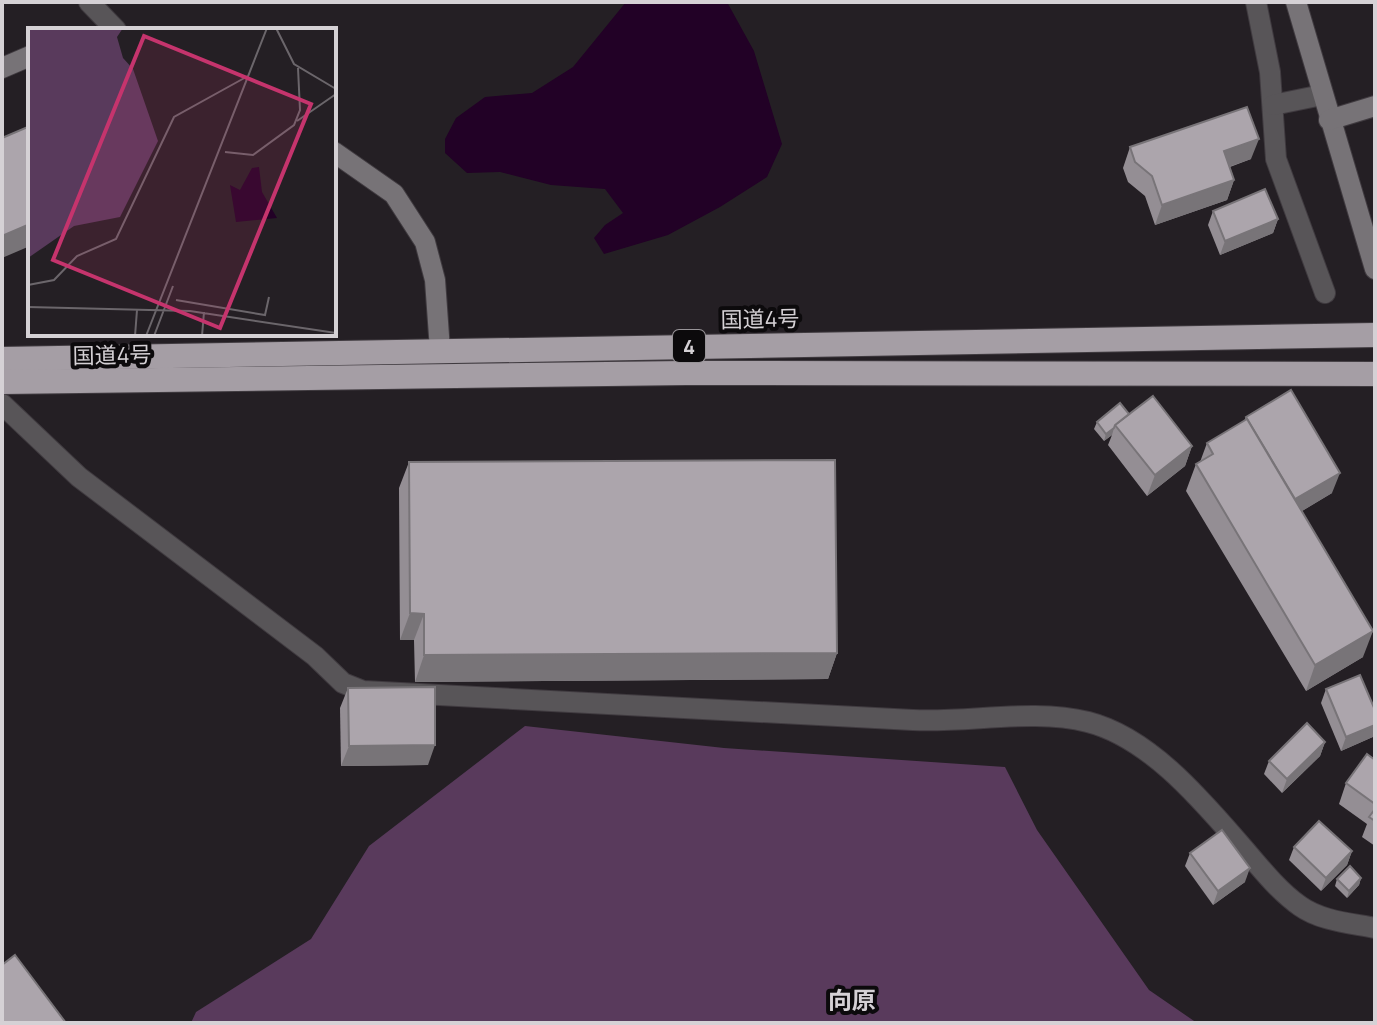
<svg xmlns="http://www.w3.org/2000/svg" width="1377" height="1025" viewBox="0 0 1377 1025" font-family="Manrope,'Noto Sans JP',sans-serif">
	<style>
		.green { fill: #593a5c }
		.water { fill: #220126 }
		.lines { fill: none; stroke-linecap: round; stroke-linejoin: round }
		.street-casing { stroke: #403b40; stroke-width: 22 }
		.secondary-casing { stroke: #403b40; stroke-width: 22 }
		.highway-casing { stroke: #403b40; stroke-width: 26 }
		.street { stroke: #585558; stroke-width: 20 }
		.secondary { stroke: #777377; stroke-width: 20 }
		.highway { stroke: #a59ea5; stroke-width: 24 }
		.wall { fill: #948e94 }
		.shaded-wall { fill: #787478 }
		.building { fill: #aca5ac; stroke: #787478; stroke-width: 2 }
		.labels { text-anchor: middle; dominant-baseline: central; stroke-width: 8; stroke-linejoin: round; paint-order: stroke }
		.shield { fill: #0c0a0c; stroke: #999599; stroke-width: 2 }
		.shield-label { font-size: 20px; font-weight: bold; fill: #d5d1d5 }
		.street-label { font-size: 22px; fill: #d5d1d5; stroke: #0c0a0c }
		.neighbourhood-label { font-size: 24px; font-weight: bold; fill: #d5d1d5; stroke: #0c0a0c }
		.inset-road { fill: none; stroke: #6b666b; stroke-width: 2 }
		.view { fill: #c5346d; fill-opacity: 0.15; stroke: #c5346d; stroke-width: 4 }
		.inset-edge { fill: none; stroke: #d5d1d5; stroke-width: 4 }
	</style>
	<rect width="100%" height="100%" fill="#241f24"/>
	<!-- green -->
	<polygon class="green" points="525,726 724,748 1005,767 1037,830 1149,990 1197,1023 191,1023 196,1012 311,939 369,846"/>
	<!-- water -->
	<polygon class="water" points="626,2 727,2 754,51 782,144 767,177 720,207 668,235 604,254 594,238 605,225 623,213 605,189 551,185 500,172 467,173 445,153 445,139 456,118 485,97 532,93 573,67"/>
	<g class="lines">
		<!-- street casing -->
		<g class="street-casing">
			<g id="street">
				<polyline points="89,2 116,30"/>
				<polyline points="1256,2 1270,72 1276,159 1325,293"/>
				<polyline points="1273,105 1322,95"/>
				<path d="M2,404l77,73 236,179 28,27 20,8c183,9 366,19 550,29 56,3 121,-12 175,2 63,16 116,81 157,128 17,20 34,41 55,56 21,15 50,17 75,22"/>
			</g>
		</g>
		<!-- secondary casing -->
		<g class="secondary-casing">
			<g id="secondary">
				<polyline points="1296,2 1375,269"/>
				<polyline points="2,68 30,56"/>
				<polyline points="1329,120 1375,106"/>
				<polyline points="334,152 394,194 425,242 435,280 440,350"/>
			</g>
		</g>
		<!-- highway casing -->
		<g class="highway-casing">
			<g id="highway">
				<polyline points="2,359 1375,335"/>
				<polyline points="2,382 686,373 1375,374"/>
			</g>
		</g>
		<!-- street -->
		<use href="#street" class="street"/>
		<!-- secondary -->
		<use href="#secondary" class="secondary"/>
		<!-- highway -->
		<use href="#highway" class="highway"/>
	</g>
	<!-- wall -->
	<g class="wall">
		<polygon points="1130,147 1251,159 1230,167 1234,180 1227,200 1155,225 1145,196 1128,182 1123,168"/>
		<polygon points="1213,211 1278,219 1273,233 1220,255 1208,225"/>
		<polygon points="1129,414 1192,446 1185,466 1147,496 1108,445 1112,435 1104,441 1094,429 1097,422"/>
		<polygon points="1246,417 1332,493 1302,511 1363,657 1306,691 1186,491 1196,464 1200,462 1207,443 1244,421"/>
		<polygon points="409,462 837,653 828,679 415,682 414,640 400,640 399,488"/>
		<polygon points="348,688 428,765 341,766 340,708"/>
		<polygon points="1326,689 1375,710 1375,736 1341,751 1321,703"/>
		<polygon points="1325,742 1320,756 1282,793 1264,774 1269,761"/>
		<polygon points="1375,760 1375,846 1362,837 1367,824 1339,804 1346,783"/>
		<polygon points="1294,847 1352,851 1347,865 1321,891 1289,860"/>
		<polygon points="1190,853 1245,882 1213,905 1185,866"/>
		<polygon points="1361,878 1359,885 1347,898 1335,886 1337,879"/>
	</g>
	<!-- shaded-wall -->
	<g class="shaded-wall">
		<polygon points="1259,139 1251,159 1217,171 1224,151"/>
		<polygon points="1234,180 1227,200 1155,225 1162,205"/>
		<polygon points="1278,219 1273,233 1220,255 1225,241"/>
		<polygon points="30,224 30,246 2,258 2,236"/>
		<polygon points="1114,428 1112,435 1104,441 1106,434"/>
		<polygon points="1192,446 1185,466 1147,496 1155,475"/>
		<polygon points="1340,473 1332,493 1287,520 1295,499"/>
		<polygon points="410,613 424,614 414,640 400,640"/>
		<polygon points="1373,631 1363,657 1306,691 1315,665"/>
		<polygon points="837,653 828,679 415,682 424,655"/>
		<polygon points="1375,725 1375,736 1341,751 1346,737"/>
		<polygon points="1325,742 1320,756 1282,793 1287,779"/>
		<polygon points="435,745 428,765 341,766 349,746"/>
		<polygon points="1352,851 1347,865 1321,891 1326,878"/>
		<polygon points="1250,868 1245,882 1213,905 1218,891"/>
		<polygon points="1361,878 1359,885 1347,898 1349,891"/>
	</g>
	<!-- building -->
	<g class="building">
		<polygon points="1247,107 1259,139 1224,151 1234,180 1162,205 1152,176 1135,162 1130,147"/>
		<polygon points="30,126 30,224 2,236 2,138"/>
		<polygon points="1265,189 1278,219 1225,241 1213,211"/>
		<polygon points="1291,390 1340,473 1295,499 1246,417"/>
		<polygon points="1153,396 1192,446 1155,475 1115,425"/>
		<polygon points="1120,403 1129,414 1115,425 1114,428 1106,434 1097,422"/>
		<polygon points="1247,419 1373,631 1315,665 1196,464 1213,454 1207,443"/>
		<polygon points="835,460 837,653 424,655 424,614 410,613 409,462"/>
		<polygon points="1360,675 1375,710 1375,725 1346,737 1326,689"/>
		<polygon points="435,687 435,745 349,746 348,688"/>
		<polygon points="1307,723 1325,742 1287,779 1269,761"/>
		<polygon points="1367,754 1375,760 1375,804 1346,783"/>
		<polygon points="1375,809 1375,821 1369,817"/>
		<polygon points="1319,821 1352,851 1326,878 1294,847"/>
		<polygon points="1222,830 1250,868 1218,891 1190,853"/>
		<polygon points="1350,866 1361,878 1349,891 1337,879"/>
		<polygon points="15,955 66,1023 2,1023 2,965"/>
	</g>
	<g class="labels">
		<!-- shield labels -->
		<rect class="shield" x="673" y="330" width="32" height="32" rx="6"/>
		<g class="shield-label">
			<text x="689" y="346">4</text>
		</g>
		<!-- street labels -->
		<g class="street-label">
			<text transform="translate(760 319) rotate(-1)">国道4号</text>
			<text transform="translate(112 355) rotate(-1)">国道4号</text>
		</g>
		<!-- neighbourhood labels -->
		<g class="neighbourhood-label">
			<text x="852" y="999">向原</text>
		</g>
	</g>
	<!-- overview -->
	<g transform="translate(28 28)">
		<rect width="308" height="308" fill="#241f24"/>
		<path d="M0,0h95l-6,9 6,21 10,11 25,72 -38,76 -46,9 -46,32z" fill="#593a5c"/>
		<path d="M231,139l3,25 15,26 -41,4 -6,-37 10,5 12,-22z" fill="#220126"/>
		<path class="inset-road" d="M248,0l18,36 42,25M269,93l39,-27M197,124l28,3 41,-30 6,-15 -2,-42M0,257l26,-5 23,-24 39,-17 58,-122 74,-41M148,272l89,15 4,-18M0,279l162,4 146,22M107,308l2,-26M118,308l121,-308M126,308l19,-50M174,308l2,-24"/>
		<path class="view" d="M116,8l167,68 -91,224 -167,-68z"/>
		<rect width="308" height="308" class="inset-edge"/>
	</g>
	<!-- border -->
	<rect width="1377" height="1025" fill="none" stroke="#d5d1d5" stroke-width="8"/>
</svg>
